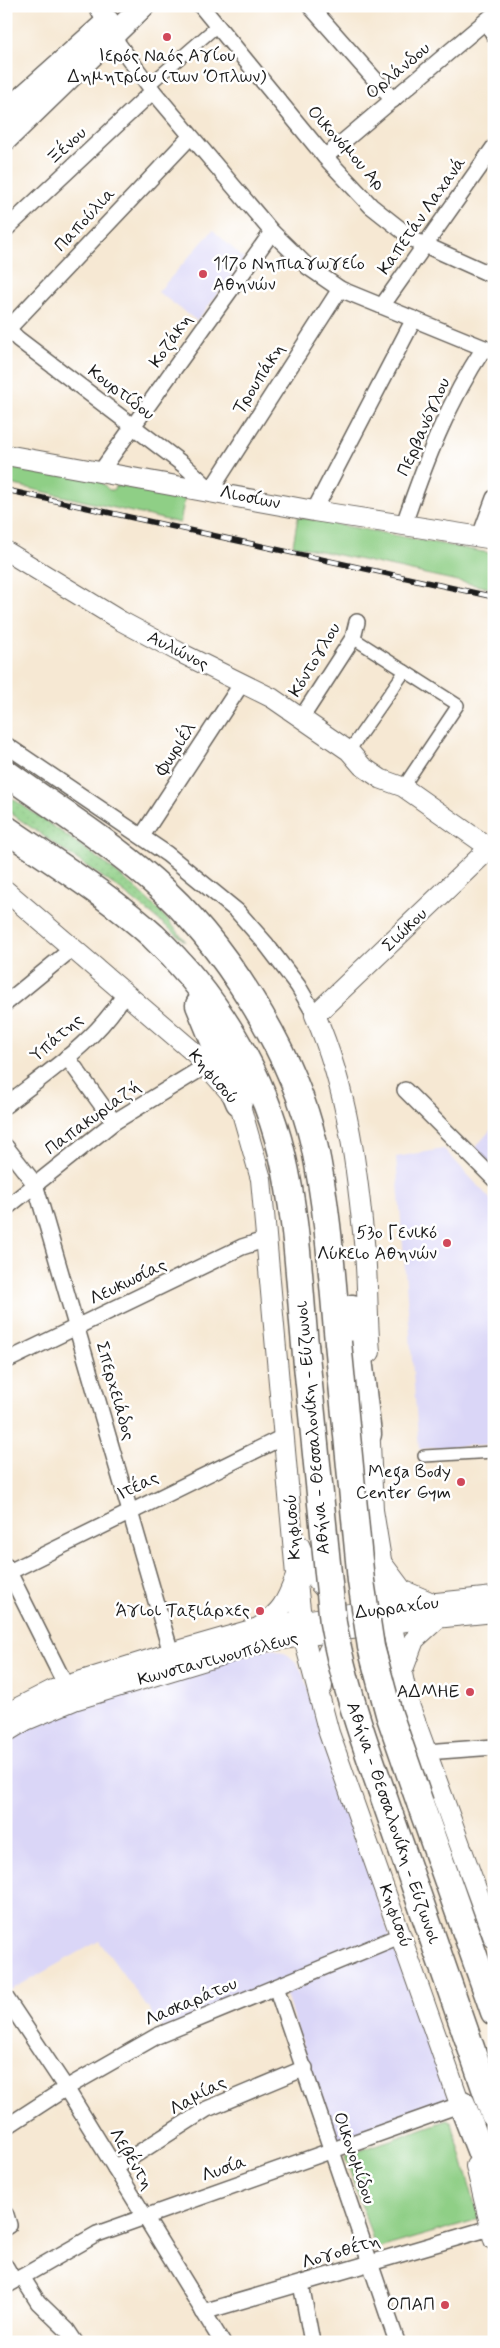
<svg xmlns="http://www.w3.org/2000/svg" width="500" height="2348" viewBox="0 0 500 2348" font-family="Mynerve,sans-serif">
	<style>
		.built { fill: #dad6f7 }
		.grass { fill: url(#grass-dots); stroke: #567651 }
		.park { fill: #8fcf86; stroke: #567651 }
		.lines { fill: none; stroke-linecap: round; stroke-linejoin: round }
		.pedestrian-casing { stroke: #68635c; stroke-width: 14 }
		.minor-casing { stroke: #68635c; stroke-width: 18 }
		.tertiary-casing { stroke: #68635c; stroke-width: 21 }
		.secondary-casing { stroke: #68635c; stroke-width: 22 }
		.primary-casing { stroke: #68635c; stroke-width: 25 }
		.motorway-casing { stroke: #68635c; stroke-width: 29 }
		.pedestrian { stroke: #fff; stroke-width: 11 }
		.minor { stroke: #fff; stroke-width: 15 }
		.tertiary { stroke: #fff; stroke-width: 19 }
		.secondary { stroke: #fff; stroke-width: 20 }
		.primary { stroke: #fff; stroke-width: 22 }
		.motorway { stroke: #fff; stroke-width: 26 }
		.rail-casing { stroke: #1c1c1c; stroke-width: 5.5 }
		.rail { stroke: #fff; stroke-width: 4; stroke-dasharray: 11; stroke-linecap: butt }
		.motorway-bridge-casing { stroke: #68635c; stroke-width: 29; stroke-linecap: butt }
		.motorway-bridge { stroke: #fff; stroke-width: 26 }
		.poi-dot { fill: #d1495b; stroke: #fff; stroke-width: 2 }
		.labels { text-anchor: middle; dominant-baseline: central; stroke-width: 5; stroke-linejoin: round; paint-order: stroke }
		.poi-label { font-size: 18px; fill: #1c1c1c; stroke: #fff; text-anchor: end }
		.street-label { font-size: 18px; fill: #1c1c1c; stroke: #fff }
	</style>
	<defs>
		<pattern id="grass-dots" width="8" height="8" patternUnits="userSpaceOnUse" patternTransform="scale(1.25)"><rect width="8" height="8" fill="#8fcf86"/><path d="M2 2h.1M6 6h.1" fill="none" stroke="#7bb173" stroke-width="1.8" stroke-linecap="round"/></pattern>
	</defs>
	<rect width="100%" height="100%" fill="#fff"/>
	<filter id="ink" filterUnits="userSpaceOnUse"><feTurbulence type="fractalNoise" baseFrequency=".02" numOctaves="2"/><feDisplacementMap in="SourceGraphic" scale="10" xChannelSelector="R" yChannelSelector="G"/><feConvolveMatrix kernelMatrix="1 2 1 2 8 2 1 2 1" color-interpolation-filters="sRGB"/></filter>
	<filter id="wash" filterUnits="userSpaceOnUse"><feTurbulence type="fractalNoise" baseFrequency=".0096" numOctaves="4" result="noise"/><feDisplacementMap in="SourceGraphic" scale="20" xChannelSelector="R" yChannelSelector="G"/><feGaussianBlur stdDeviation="1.12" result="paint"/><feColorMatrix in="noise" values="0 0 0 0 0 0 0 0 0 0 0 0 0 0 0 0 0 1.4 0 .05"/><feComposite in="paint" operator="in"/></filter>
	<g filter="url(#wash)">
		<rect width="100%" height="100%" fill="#f6e8d3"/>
		<!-- built -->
		<g class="built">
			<polygon points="213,230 244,259 197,321 158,292"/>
			<polygon points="494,1126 494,1168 474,1149"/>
			<polygon points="444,1149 494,1203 494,1444 419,1449 396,1157"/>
			<polygon points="262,1647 278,1650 288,1655 297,1663 302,1672 389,1934 451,2103 335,2144 282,1983 163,2029 99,1941 11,1990 6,1982 6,1741 52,1715"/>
		</g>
		<!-- grass -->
		<path class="grass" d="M6,794c63,44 133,86 180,148l-65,-52 -115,-80z"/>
		<!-- park -->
		<g class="park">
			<polygon points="6,464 98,479 109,490 113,490 116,486 123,486 185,497 180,523 6,483"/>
			<polygon points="298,517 494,554 494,589 293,545"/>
			<polygon points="447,2120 452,2123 479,2219 376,2249 345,2156"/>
		</g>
	</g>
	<g filter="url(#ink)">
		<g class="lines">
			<!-- pedestrian casing -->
			<g class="pedestrian-casing">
				<g id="pedestrian">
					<polyline points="149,85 217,26"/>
					<polyline points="353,638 458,705 403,787"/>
					<polyline points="349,751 405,671"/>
					<polyline points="424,1456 494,1452"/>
				</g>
			</g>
			<!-- minor casing -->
			<g class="minor-casing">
				<g id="minor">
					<polyline points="96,6 113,37 153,91 272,232 308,267 340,289 494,352"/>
					<polyline points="201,6 325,157 371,206 414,240 494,276"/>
					<polyline points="310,6 393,100"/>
					<polyline points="486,21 494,35"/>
					<polyline points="325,157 494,14"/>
					<polyline points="6,229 153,91"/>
					<polyline points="382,306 494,147"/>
					<polyline points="6,327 18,339 185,466 211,490 340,289"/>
					<polyline points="8,329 190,137"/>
					<polyline points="101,471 272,232"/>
					<polyline points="314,511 414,319"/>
					<path d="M404,524c21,-61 44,-122 80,-176"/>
					<polyline points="480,536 494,498"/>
					<polyline points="302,717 353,638 357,622"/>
					<polyline points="6,745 167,854 237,911 266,944 298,986 315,1015"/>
					<polyline points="142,836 242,683"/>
					<polyline points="6,1003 73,948"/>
					<polyline points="67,1057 114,1122"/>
					<polyline points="405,1090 494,1179"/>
					<path d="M6,1105c42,-33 92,-65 119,-112"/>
					<polyline points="6,1147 35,1184 171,1653"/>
					<polyline points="6,1208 114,1122 207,1065"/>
					<polyline points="6,1361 242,1247 267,1239"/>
					<polyline points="6,1566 70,1694"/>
					<polyline points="9,1572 285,1436"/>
					<polyline points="426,1752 494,1747"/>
					<polyline points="276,1987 397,2342"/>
					<polyline points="6,1998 66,2088 222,2342"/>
					<polyline points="6,2127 66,2088 157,2036 402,1935"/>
					<polyline points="115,2168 207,2109 305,2068"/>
					<polyline points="6,2215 9,2225 6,2227"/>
					<polyline points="6,2267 14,2281"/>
					<polyline points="22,2277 38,2302 67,2330 75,2342"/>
					<polyline points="301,2284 312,2342"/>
					<polyline points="6,2286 97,2234 462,2104"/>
					<polyline points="203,2312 490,2228"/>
				</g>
			</g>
			<!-- tertiary casing -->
			<g class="tertiary-casing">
				<polyline id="tertiary" points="6,551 121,621 181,653 272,698 349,751 362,766 381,779 403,787 494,851"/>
			</g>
			<!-- secondary casing -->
			<g class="secondary-casing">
				<g id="secondary">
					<polyline points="6,455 314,511 494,539"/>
					<polyline points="6,891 197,1055 239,1102 261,1179 296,1575 303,1635 329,1733 465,2118"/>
					<path d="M370,1352c-3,-33 -2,-66 -5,-99 -7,-80 -17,-163 -50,-238l179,-171"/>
					<polyline points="369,1421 373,1510 391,1622 408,1702 494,1938"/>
					<polyline points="299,1545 313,1576 333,1598"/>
					<polyline points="384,1566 402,1590 430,1602"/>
					<path d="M260,1627c21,-15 26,-24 35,-48"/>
					<polyline points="402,1672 414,1640 438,1618"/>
					<path d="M322,1687c-2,-23 6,-37 18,-56"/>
					<polyline points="6,1714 53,1690 171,1653 258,1628 389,1608 494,1597"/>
					<polyline points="6,1732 26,1720 74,1700 268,1641 406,1621 494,1612"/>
					<polyline points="476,2166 494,2240"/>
				</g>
			</g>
			<!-- primary casing -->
			<g class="primary-casing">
				<g id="primary">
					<polyline points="6,112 108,21"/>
					<polyline points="6,139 143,6"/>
				</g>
			</g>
			<!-- motorway casing -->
			<g class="motorway-casing">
				<g id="motorway">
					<path d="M6,773c49,35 101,68 146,107 71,61 141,172 162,264 14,65 18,132 24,198"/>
					<path d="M6,829c49,34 103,67 147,107 62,59 109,135 129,218 15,62 17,128 23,191"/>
					<polyline points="199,1005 239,1102"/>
					<polyline points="353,1308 368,1434"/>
					<polyline points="382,1792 494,2114"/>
					<polyline points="420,1803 494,2012"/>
					<polyline points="462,2104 494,2186"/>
				</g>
			</g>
			<!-- pedestrian -->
			<use href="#pedestrian" class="pedestrian"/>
			<!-- minor -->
			<use href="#minor" class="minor"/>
			<!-- tertiary -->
			<use href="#tertiary" class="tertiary"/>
			<!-- secondary -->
			<use href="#secondary" class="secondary"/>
			<!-- primary -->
			<use href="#primary" class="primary"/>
			<!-- motorway -->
			<use href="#motorway" class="motorway"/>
			<!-- rail casing -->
			<g class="rail-casing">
				<polyline id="rail" points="6,490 494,597"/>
			</g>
			<!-- rail -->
			<use href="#rail" class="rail"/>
			<!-- motorway-bridge casing -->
			<g class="motorway-bridge-casing">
				<g id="motorway-bridge">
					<polyline points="338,1342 361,1581 371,1647 389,1714 420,1803"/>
					<path d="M305,1345l28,278c10,58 29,113 49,169"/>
				</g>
			</g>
			<!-- motorway-bridge -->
			<use href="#motorway-bridge" class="motorway-bridge"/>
		</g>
	</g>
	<!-- markers -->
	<g class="poi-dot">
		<circle cx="167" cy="37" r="5"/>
		<circle cx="203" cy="274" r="5"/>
		<circle cx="447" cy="1243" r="5"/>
		<circle cx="461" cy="1482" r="5"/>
		<circle cx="260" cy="1611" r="5"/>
		<circle cx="470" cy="1692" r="5"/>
		<circle cx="445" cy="2305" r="5"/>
	</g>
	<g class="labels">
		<!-- poi labels -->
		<g class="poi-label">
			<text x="167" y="56" text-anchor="middle">Ιερός Ναός Αγίου<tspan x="167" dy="21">Δημητρίου (των Όπλων)</tspan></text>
			<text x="213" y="264" text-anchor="start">117ο Νηπιαγωγείο<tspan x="213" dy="21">Αθηνών</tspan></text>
			<text x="437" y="1233">53ο Γενικό<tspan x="437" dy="21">Λύκειο Αθηνών</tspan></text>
			<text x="451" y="1472">Mega Body<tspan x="451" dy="21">Center Gym</tspan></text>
			<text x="250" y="1611">Άγιοι Ταξιάρχες</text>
			<text x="460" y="1692">ΑΔΜΗΕ</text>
			<text x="435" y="2305">ΟΠΑΠ</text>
		</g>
		<!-- street labels -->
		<g class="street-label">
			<text transform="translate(398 71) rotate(-40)">Ορλάνδου</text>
			<text transform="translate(67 146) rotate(-43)">Ξένου</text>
			<text transform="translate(346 148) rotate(48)">Οικονόμου Αρ</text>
			<text transform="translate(422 216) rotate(-55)">Καπετάν Λαχανά</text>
			<text transform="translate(85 220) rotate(-47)">Παπούλια</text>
			<text transform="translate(171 341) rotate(-55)">Κοζάκη</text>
			<text transform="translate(259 379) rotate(-57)">Τρουπάκη</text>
			<text transform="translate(121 393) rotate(37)">Κουρτίδου</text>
			<text transform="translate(424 427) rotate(-66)">Περβανόγλου</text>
			<text transform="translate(250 498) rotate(11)">Λιοσίων</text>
			<text transform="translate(178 651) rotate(27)">Αυλώνος</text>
			<text transform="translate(315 660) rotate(-59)">Κόντογλου</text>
			<text transform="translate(176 749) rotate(-57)">Φωριέλ</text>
			<text transform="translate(405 930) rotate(-44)">Σιώκου</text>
			<text transform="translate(57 1038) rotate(-41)">Υπάτης</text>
			<text transform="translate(213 1077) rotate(49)">Κηφισού</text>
			<text transform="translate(93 1118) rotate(-36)">Παπακυριαζή</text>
			<text transform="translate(128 1282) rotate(-26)">Λευκωσίας</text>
			<text transform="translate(115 1391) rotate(74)">Σπερχειάδος</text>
			<text transform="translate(313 1428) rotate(-95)">Αθήνα - Θεσσαλονίκη - Εύζωνοι</text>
			<text transform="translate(138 1486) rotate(-26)">Ιτέας</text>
			<text transform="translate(293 1527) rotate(-94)">Κηφισού</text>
			<text transform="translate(397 1608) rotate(-7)">Δυρραχίου</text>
			<text transform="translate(218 1659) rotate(-15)">Κωνσταντινουπόλεως</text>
			<text transform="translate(393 1823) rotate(71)">Αθήνα - Θεσσαλονίκη - Εύζωνοι</text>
			<text transform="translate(395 1916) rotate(70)">Κηφισού</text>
			<text transform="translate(191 2002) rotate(-23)">Λασκαράτου</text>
			<text transform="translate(198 2096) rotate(-29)">Λαμίας</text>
			<text transform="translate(354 2158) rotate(71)">Οικονομίδου</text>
			<text transform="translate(131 2159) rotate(59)">Λεβέντη</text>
			<text transform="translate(224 2169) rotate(-20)">Λυσία</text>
			<text transform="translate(341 2252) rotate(-17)">Λογοθέτη</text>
		</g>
	</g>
	<!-- margin -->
	<rect width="500" height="2348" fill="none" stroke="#fff" stroke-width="25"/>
</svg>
